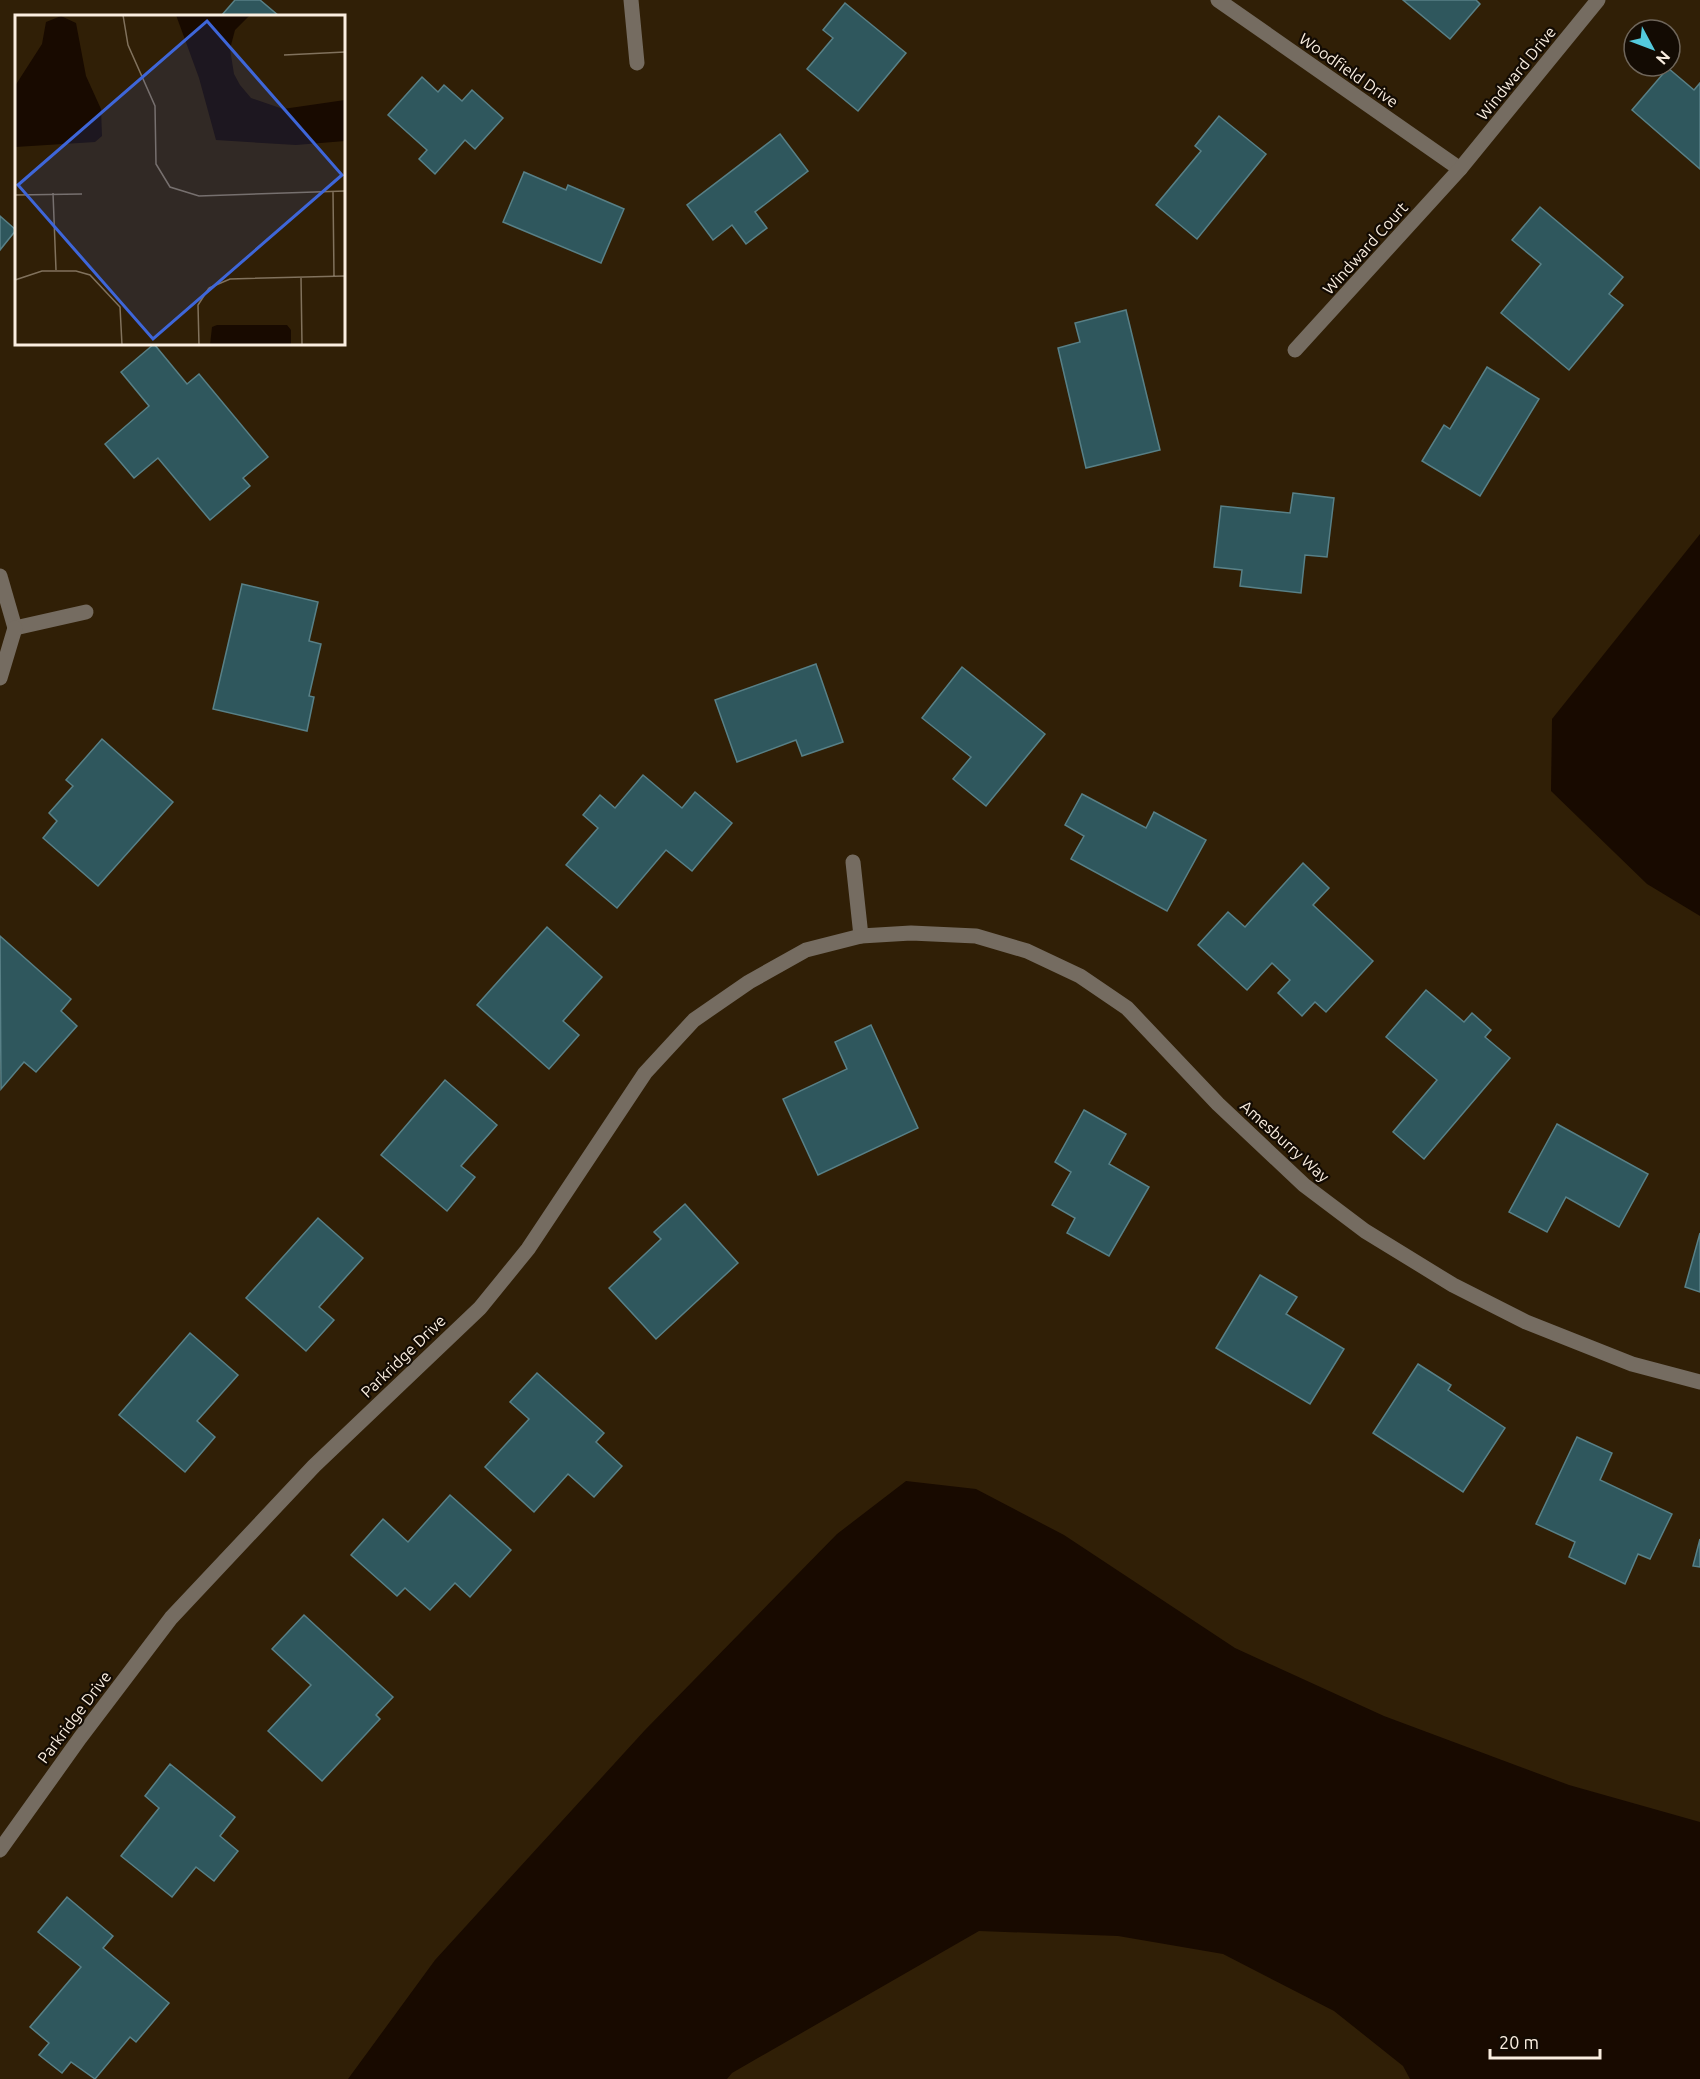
<svg xmlns="http://www.w3.org/2000/svg" width="1700" height="2079" viewBox="0 0 1700 2079" font-family="Ubuntu,sans-serif">
	<style>
		.water { fill: #180a00 }
		.building { fill: #2f575d; stroke: #588087; stroke-width: 1.5 }
		.lines { fill: none; stroke-linecap: round; stroke-linejoin: round }
		.minor { stroke: #756c61; stroke-width: 15 }
		.labels { text-anchor: middle; dominant-baseline: central; stroke-width: 4.5; stroke-linejoin: round; paint-order: stroke }
		.street-label { font-size: 16px; fill: #faeee0; stroke: #130b03 }
		.inset-road { fill: none; stroke: #81725d; stroke-width: 1.5 }
		.view { fill: #3e66d9; fill-opacity: 0.15; stroke: #3e66d9; stroke-width: 3 }
		.inset-edge { fill: none; stroke: #faeee0; stroke-width: 3 }
	</style>
	<rect width="100%" height="100%" fill="#301f06"/>
	<!-- water -->
	<g class="water">
		<polygon points="1700,534 1700,916 1647,884 1551,791 1552,719"/>
		<polygon points="906,1481 976,1489 1064,1535 1235,1648 1384,1716 1569,1785 1700,1822 1700,2079 1410,2079 1403,2066 1334,2011 1223,1954 1118,1936 979,1931 732,2073 727,2079 348,2079 435,1960 645,1730 837,1534"/>
	</g>
	<!-- building -->
	<g class="building">
		<polygon points="235,0 260,0 279,16 221,16"/>
		<polygon points="1403,0 1476,0 1480,4 1450,39"/>
		<polygon points="845,3 906,53 858,111 807,69 833,38 823,30"/>
		<polygon points="1668,68 1694,90 1700,83 1700,169 1632,110"/>
		<polygon points="422,77 438,92 444,85 462,101 472,90 503,118 475,149 465,140 435,174 419,159 427,150 388,115"/>
		<polygon points="1219,116 1266,154 1197,239 1156,205 1201,151 1195,146"/>
		<polygon points="780,134 808,171 755,212 767,228 746,244 732,225 713,240 687,205"/>
		<polygon points="524,172 566,190 568,185 624,209 601,263 503,222"/>
		<polygon points="1540,207 1623,277 1609,294 1623,305 1569,370 1501,313 1541,264 1512,240"/>
		<polygon points="0,216 16,230 0,250"/>
		<polygon points="1126,310 1160,450 1086,468 1058,348 1080,342 1075,323"/>
		<polygon points="154,344 187,384 199,374 268,457 243,478 250,486 210,520 158,458 134,478 105,444 149,406 121,372"/>
		<polygon points="1487,367 1539,399 1480,496 1422,461 1444,425 1450,429"/>
		<polygon points="1293,493 1334,498 1327,557 1305,555 1301,593 1240,586 1242,570 1214,567 1221,506 1290,513"/>
		<polygon points="242,584 318,602 309,641 321,644 309,696 314,697 307,731 213,709"/>
		<polygon points="816,664 843,742 802,756 796,740 737,762 715,700"/>
		<polygon points="962,667 1045,734 986,806 953,779 971,757 922,718"/>
		<polygon points="102,739 173,802 98,886 43,838 57,821 49,813 73,786 66,780"/>
		<polygon points="643,775 682,808 695,792 732,823 692,871 666,850 617,908 566,865 598,828 583,815 600,795 615,808"/>
		<polygon points="1082,794 1146,828 1154,812 1206,840 1167,911 1071,859 1084,836 1065,825"/>
		<polygon points="1303,863 1329,888 1313,905 1373,961 1326,1012 1315,1002 1302,1016 1278,993 1290,980 1272,963 1247,990 1198,945 1228,912 1245,927"/>
		<polygon points="547,927 602,977 563,1021 579,1035 549,1069 477,1005"/>
		<polygon points="0,936 71,999 61,1011 77,1026 36,1072 24,1062 1,1089"/>
		<polygon points="1426,990 1464,1022 1472,1013 1491,1030 1485,1037 1510,1058 1424,1159 1393,1132 1437,1080 1386,1037"/>
		<polygon points="871,1025 918,1128 818,1175 783,1099 847,1069 835,1042"/>
		<polygon points="445,1080 497,1125 461,1166 475,1177 447,1211 381,1155"/>
		<polygon points="1084,1110 1126,1134 1109,1164 1149,1187 1109,1256 1067,1233 1075,1218 1052,1205 1071,1172 1055,1162"/>
		<polygon points="1557,1124 1648,1174 1619,1227 1566,1197 1547,1232 1509,1212"/>
		<polygon points="685,1204 738,1263 656,1339 609,1288 661,1239 654,1232"/>
		<polygon points="318,1218 363,1258 319,1307 334,1320 306,1351 246,1298"/>
		<polygon points="1700,1233 1700,1292 1685,1287"/>
		<polygon points="1260,1275 1297,1297 1286,1314 1344,1349 1310,1404 1216,1348"/>
		<polygon points="190,1333 238,1375 197,1421 215,1437 185,1472 119,1415"/>
		<polygon points="1418,1364 1451,1385 1448,1390 1505,1428 1463,1492 1373,1433"/>
		<polygon points="537,1373 604,1433 596,1442 622,1466 594,1497 568,1474 534,1512 485,1467 529,1419 510,1402"/>
		<polygon points="1577,1437 1612,1453 1600,1480 1672,1514 1650,1559 1638,1554 1625,1584 1569,1557 1575,1542 1536,1524"/>
		<polygon points="450,1495 511,1550 470,1597 455,1583 430,1610 405,1588 397,1596 351,1555 383,1519 408,1542"/>
		<polygon points="1700,1539 1700,1567 1693,1566"/>
		<polygon points="304,1615 393,1697 376,1715 380,1719 322,1781 268,1731 311,1685 272,1649"/>
		<polygon points="170,1764 235,1817 220,1836 238,1851 214,1881 196,1867 172,1897 121,1856 159,1808 145,1796"/>
		<polygon points="67,1897 113,1936 103,1948 169,2003 136,2042 130,2037 95,2079 71,2062 62,2073 39,2055 49,2043 30,2027 81,1967 38,1932"/>
	</g>
	<g class="lines">
		<!-- minor -->
		<g class="minor">
			<polyline points="631,0 637,63"/>
			<polyline points="1218,0 1460,169"/>
			<polyline points="1295,350 1460,169 1598,0"/>
			<polyline points="0,576 15,628"/>
			<polyline points="15,628 86,612"/>
			<polyline points="0,678 15,628"/>
			<polyline points="853,862 861,936"/>
			<polyline points="0,1850 80,1738 171,1618 314,1466 480,1308 528,1249 645,1073 694,1020 749,982 806,950 861,936 911,933 976,936 1027,951 1080,976 1127,1008 1218,1104 1304,1185 1365,1231 1453,1285 1526,1322 1632,1364 1700,1382"/>
		</g>
	</g>
	<g class="labels">
		<!-- street labels -->
		<g class="street-label">
			<text transform="translate(1349 70) rotate(35)">Woodfield Drive</text>
			<text transform="translate(1516 73) rotate(-51)">Windward Drive</text>
			<text transform="translate(1365 248) rotate(-48)">Windward Court</text>
			<text transform="translate(1285 1141) rotate(42)">Amesburry Way</text>
			<text transform="translate(403 1356) rotate(-44)">Parkridge Drive</text>
			<text transform="translate(74 1717) rotate(-53)">Parkridge Drive</text>
		</g>
	</g>
	<!-- overview -->
	<g transform="translate(15 15)">
		<rect width="330" height="330" fill="#301f06"/>
		<path d="M161,0h74l-15,15 -5,19 4,25 6,11 11,13 32,11 62,-9v41l-49,4 -80,-5 -17,-62zM46,1l15,7 10,53 15,33 1,27 -7,6 -80,5v-61l27,-42 4,-22zM202,310h70l4,5v15h-81l2,-18z" fill="#180a00"/>
		<path class="inset-road" d="M108,0l5,30 27,61 1,58 14,23 29,9 146,-5M269,40l61,-3M318,177l1,84M38,178l3,77M0,180l67,-1M286,262l1,68M0,265l27,-9h34l14,4 30,32 2,38M194,273l21,-9 115,-3M184,330l-1,-40 11,-17"/>
		<path class="view" d="M192,6l135,154 -189,164 -135,-154z"/>
		<rect width="330" height="330" class="inset-edge"/>
	</g>
	<!-- north arrow -->
	<g transform="translate(1652 48) rotate(131)"><circle r="28" fill="#130b03" stroke="#6f665b" stroke-width="1.5"/>
	<path d="M0-4.5L10 22L0 15L-10 22Z" fill="#54cadd"/>
	<text y="-9" font-size="16" font-weight="bold" text-anchor="middle" fill="#faeee0">N</text>
	</g>
	<!-- scale -->
	<path d="M1490 2049v9h110v-9" fill="none" stroke="#faeee0" stroke-width="3"/>
	<text x="1499" y="2049" font-size="18" fill="#faeee0" stroke="#130b03" stroke-width="4.5" paint-order="stroke">20 m</text>
</svg>
